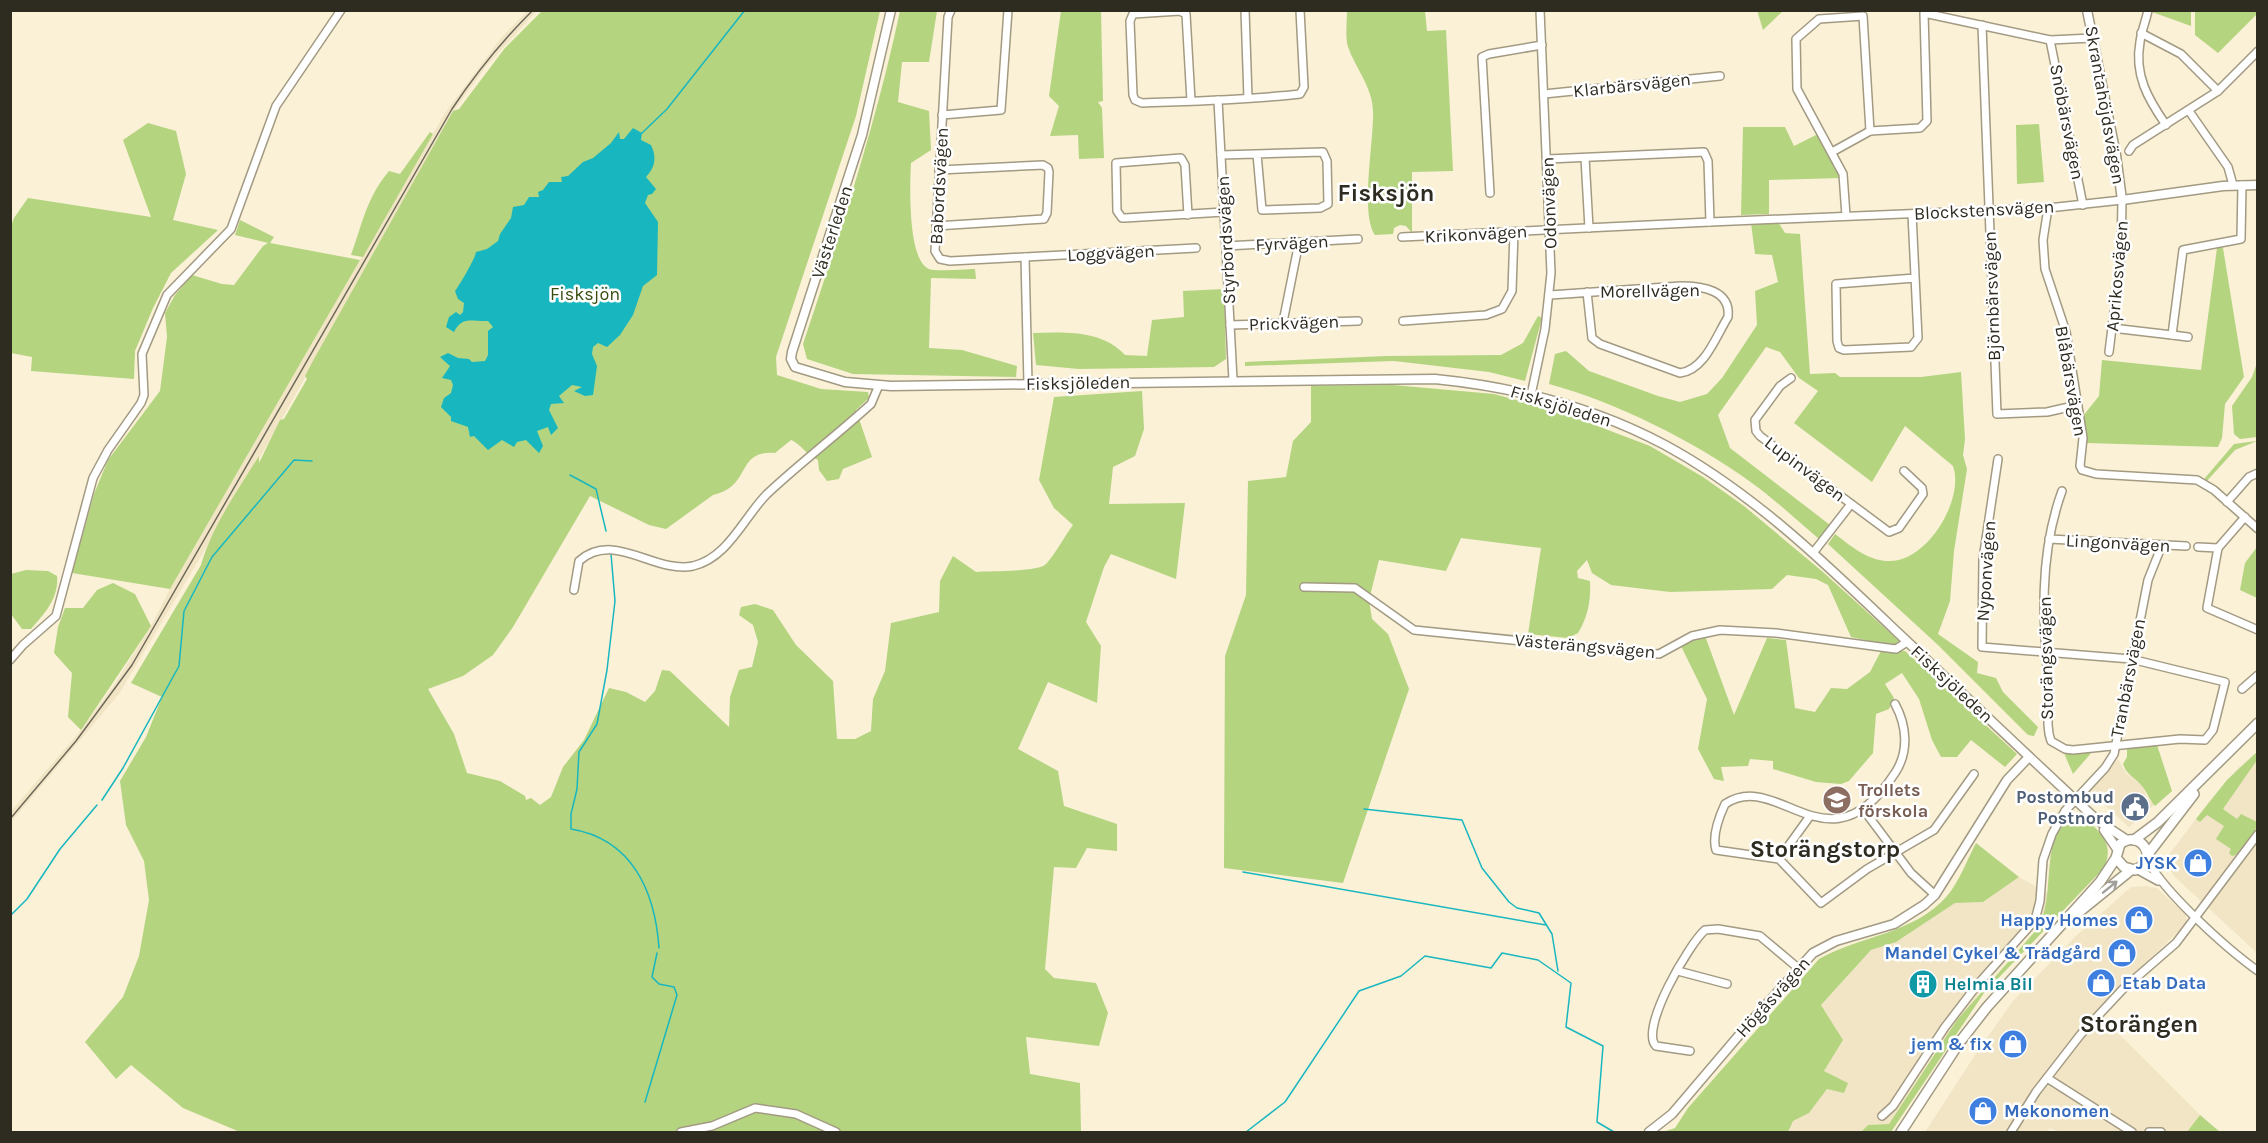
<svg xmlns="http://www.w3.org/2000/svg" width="2268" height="1143" viewBox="0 0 2268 1143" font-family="Karla,sans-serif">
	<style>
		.built { fill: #f1e5c5 }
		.green { fill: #b4d480 }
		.water { fill: #18b7bf }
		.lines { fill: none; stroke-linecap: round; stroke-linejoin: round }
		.stream { stroke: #18b7bf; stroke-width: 1.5 }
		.minor-casing { stroke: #a29a82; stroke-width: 10 }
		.tertiary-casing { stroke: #a29a82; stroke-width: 11 }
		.secondary-casing { stroke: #a29a82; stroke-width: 12 }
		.minor { stroke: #fff; stroke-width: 7 }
		.tertiary { stroke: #fff; stroke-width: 8 }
		.secondary { stroke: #fff; stroke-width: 9 }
		.rail { stroke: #6e695a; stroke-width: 1.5 }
		.oneway { stroke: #a1a09b }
		.labels { text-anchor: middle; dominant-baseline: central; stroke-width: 5; stroke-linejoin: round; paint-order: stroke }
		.street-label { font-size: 18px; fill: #2e2b21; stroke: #fff }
		.park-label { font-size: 18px; fill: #384c0d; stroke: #fff }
		.education-label { font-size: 18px; font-weight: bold; fill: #785e54; stroke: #fff; text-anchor: start }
		.service-label { font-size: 18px; font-weight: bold; fill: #4e5e75; stroke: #fff; text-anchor: end }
		.shop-label { font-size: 18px; font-weight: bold; fill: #366cbe; stroke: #fff; text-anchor: end }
		.culture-label { font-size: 18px; font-weight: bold; fill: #0d838f; stroke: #fff; text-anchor: start }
		.district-label { font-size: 24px; font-weight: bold; fill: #2e2b21; stroke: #fff }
	</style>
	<rect width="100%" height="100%" fill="#faf1d7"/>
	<!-- built -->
	<g class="built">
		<polygon points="527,11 537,11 487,65 453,112 273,435 119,694 11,822 11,811 77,735 114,685 151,626 170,589 445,113 501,38"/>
		<polygon points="2257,752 2257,953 2176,878 2165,864 2165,860 2208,803 2238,768"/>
		<polygon points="2118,759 2126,773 2144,787 2146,796 2154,805 2129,827 2088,790"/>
		<polygon points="2019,877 2048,893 2044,917 1982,989 1933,1055 1889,1124 1869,1125 1861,1132 1788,1132 1793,1121 1809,1113 1827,1089 1848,1083 1824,1071 1843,1040 1821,1005 1871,950 1896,942 1955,903 1983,902"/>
		<polygon points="2145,886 2157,888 2186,915 2187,923 2096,1011 2200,1115 2187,1132 2059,1132 2050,1128 2047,1132 1925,1132 1977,1052 2013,1001 2076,936 2131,887"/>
	</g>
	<!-- green -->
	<g class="green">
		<polygon points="1757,10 1783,10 1783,11 1763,30"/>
		<path d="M542,11h338l-24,105 -80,241 1,18 44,14 47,3 1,6 -13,12 16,47 -29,12 -4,10 -12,2 -8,-11 -1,-10c-13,-6 -17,-16 -27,-20l-16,13c-40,-3 -23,34 -62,42l-47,34 -17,-4 -59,-29 -77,131 -20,28 -30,21 -35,13 26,45 13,39 33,8 25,15 1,4 5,-2 9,7 11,-8 12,-30 21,-27 25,-52 17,4 19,10 10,-11 7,-21 8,1 59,56 1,-30 9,-27 13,-3 6,-25 -5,-17 -14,-10 2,-8 14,-3 18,6 23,35 37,36 4,58h18l16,-8 2,-32 12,-28 6,-48 48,-11 1,-31 13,-25 23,16c14,-1 63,0 70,-8 10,-11 18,-27 27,-39l-19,-17 -15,-28 15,-83 88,-6 2,38 -9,27 -22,11 -4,37 76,-1 -9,76 -65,-25 -7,13 -18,55 15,24 -4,57 -49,-21 -30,67 40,22 6,35 53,18v27l-30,-3 -11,20 -22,-1 -9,102 9,9 42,5 12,30 -9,33 -73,-9 4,37 50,9 1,49h-841l-57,-24 -52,-43 -15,14 -31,-37 38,-45 16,-41 10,-56 -5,-39 -18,-36 -6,-44 26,-44 16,-40 -31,-14 70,-118c11,-39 37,-75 58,-109v7l21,-43 4,-1 23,-40 -2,-3 9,-17 139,-248 6,-2 46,-61z"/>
		<path d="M900,11h37l-8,51h-27l-4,40 31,9 2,39 -20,13c-1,20 -4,97 18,106 8,3 35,0 46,0l1,10 -45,-1 -2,70 33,2 55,16 -1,11 -163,-3 -46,-15 -4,-15c37,-111 73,-220 97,-333z"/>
		<polygon points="1061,11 1101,11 1103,101 1098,102 1102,108 1104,158 1079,159 1078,135 1050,136 1059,106 1049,96"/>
		<path d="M1347,11h78l2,20 19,-1 7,141 -41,1v61l-6,-7 -6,-1 -6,3 -1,6 -18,1c-15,-22 -1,-94 -2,-123 0,-24 -17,-43 -25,-65 -3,-10 -1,-25 -1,-36z"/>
		<polygon points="2152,11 2191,11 2191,26 2152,12"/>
		<polygon points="2195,11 2257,11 2257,14 2218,53 2195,35"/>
		<polygon points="148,123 176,131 186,174 173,220 218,230 171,273 153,308 135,351 134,379 31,371 32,357 11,353 10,229 14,218 28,198 151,217 123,140"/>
		<polygon points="2039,124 2044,182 2017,184 2016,125"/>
		<polygon points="1743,127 1785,127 1794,146 1818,134 1841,178 1769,180 1769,214 1741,215"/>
		<path d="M430,132l3,2 -70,123 -12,-2c12,-33 15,-56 38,-84l11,3z"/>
		<polygon points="240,220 274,237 270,243 360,260 170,589 72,573 94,494 108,460 160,391 167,337 165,313 175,295 192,275 222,284 234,285 263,246 268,243 235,235"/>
		<path d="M1778,222l7,11 15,1 10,140 25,-1 5,4h81l40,-5 4,67 -2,16 4,14 -13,82 -4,50 -12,33 40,28 -1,11 19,5 7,14 35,35 -4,9 -6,-1 -90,-90 -110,-101 7,-10c16,12 32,26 52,27 39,3 78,-61 66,-95l-48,-40 -33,56 -78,-59 24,-32 -19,-13 -19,-26 -14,-5 -48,68 12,33 100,77 -11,14c-22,-19 -44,-39 -67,-56 -56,-41 -136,-81 -203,-99l6,-30 11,-3 23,20 69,25 22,6 27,-8 15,-16 35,-53 -2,-34 23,-9 -6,-27 -17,-1 -4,-31z"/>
		<polygon points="2217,248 2223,248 2244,377 2225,404 2222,438 2218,447 2087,443 2083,416 2099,396 2102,360 2201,370"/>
		<path d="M1224,289l2,70 -12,8 -135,2 -43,-4 -3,-32c33,-1 69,-3 92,22l22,1 5,-36 32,-3 -1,-26z"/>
		<polygon points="1538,316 1542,318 1525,381 1489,372 1394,361 1245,366 1245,362 1386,356 1501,355 1523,343"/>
		<polygon points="2257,363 2257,437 2240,439 2234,434 2232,406 2252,377"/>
		<path d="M1393,385l101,9 64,17 92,35 53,31 41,29 79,66 76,69 -6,5 -42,-9 -23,-52 -12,-6 -29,-4 -15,14 -102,3 -59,-7 -19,-12 -5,-13 -10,11 1,7 12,3c1,19 -2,36 -12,52l-10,5 -40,-4 13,-86 -80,-10 -15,33 -67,-11 -10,40 3,19 16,15 21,55 -66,194 -119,-15 1,-212 21,-61 2,-114 38,-4 7,-36 18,-19v-36z"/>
		<polygon points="2257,441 2235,450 2206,482 2205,478 2234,444"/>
		<polygon points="2257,547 2257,598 2240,590 2245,563"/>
		<path d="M26,570l22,1 9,5c2,22 -12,37 -26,53h-9l-11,-15v-40z"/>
		<polygon points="113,583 135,594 151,626 81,730 68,717 72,673 54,653 58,627 65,608 83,608 97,590"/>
		<polygon points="1704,633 1734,715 1767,638 1786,640 1795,708 1815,712 1831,688 1847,689 1870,672 1881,651 1905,651 2017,754 2005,767 1971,740 1957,757 1941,757 1932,740 1919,699 1902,673 1885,684 1894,698 1889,709 1876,714 1873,753 1849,781 1841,784 1816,782 1773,769 1773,761 1750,759 1748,766 1721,767 1724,781 1714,779 1698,749 1707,699 1681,646"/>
		<path d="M2157,745l15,46 -17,15c-6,-7 -8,-14 -13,-20 -7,-9 -15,-10 -19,-22l4,-7v-9z"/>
		<polygon points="2092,752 2073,774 2064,753"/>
		<path d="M2257,752v8l-34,49 14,10 4,-5 16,8c0,10 -14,33 -25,34l-3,-3 2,-4 -15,-10 8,-13 -17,-11 -7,7 -4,-3 31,-39z"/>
		<path d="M2074,814c11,1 31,21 33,32 2,8 0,16 -4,23l-119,124 -93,139h-30l7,-7 21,-1 68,-104 80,-91c21,-32 0,-93 37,-115z"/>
		<path d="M1976,843l43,34 -36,25 -28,1 -59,39 -25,8 -50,55 22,35 -19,31 24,12 -4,10 -17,-4 -18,24 -16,8 -5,11h-125l12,-4 13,-20 131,-149c40,-23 95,-25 128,-63 12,-14 20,-36 29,-53z"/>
		<polygon points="2200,1115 2220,1132 2187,1132"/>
	</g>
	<!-- water -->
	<path class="water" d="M633,128l9,5 -1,7 10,5c6,12 4,23 -5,32l10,12 -4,5 -4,1 -3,8 13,19 -1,53 -14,11 -10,29 -13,20 -13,12 -9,-4 -5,4 -1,7 5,12 -4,29 -8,1 -11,-5 8,-4 -10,-2 -13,11 5,7 -13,1 -2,6 9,18 -7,7 -3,-8 -11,4 6,15 -4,7 -13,-13 -9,2 -3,5 -12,-7 -14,10 -14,-14 -4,1 -2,-10 -17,-6v-4l-10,-10 3,-9 7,-5 2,-8 -2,-5 -9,-2 8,-12 -10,-9 8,-4 10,5 11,1 3,3 13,-1 3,-6v-24l5,-4 -5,-6c-15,1 -26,-6 -34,11l-8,-5 3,-10 7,-5 4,3 3,-3 1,-9 -6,-4 -3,-8c3,-3 20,-32 21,-39l11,-3 11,-8 2,-7 11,-16 2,-11 11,-2 5,-8h10l-1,-5 5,-2 6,-8h13l-1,-5 7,-1 15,-14 10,-4 18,-15 8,-11 1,7h4z"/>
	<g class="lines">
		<!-- stream -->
		<g class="stream">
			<polyline points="642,133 667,109 745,10"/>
			<polyline points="570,475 596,489 606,531"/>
			<path d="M611,554l4,47 -8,69 -10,54 -18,28 -2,37 -6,25v15c61,10 84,62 88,119"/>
			<polyline points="102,800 123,768 179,666 184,611 212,557 294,460 312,461"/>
			<polyline points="1364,809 1462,820 1482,868 1509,902 1517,908 1539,913 1552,934 1558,971"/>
			<polyline points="1243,872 1546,925"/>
			<polyline points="10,916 27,899 60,849 97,805"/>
			<polyline points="645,1102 677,995 674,987 659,984 652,977 657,953"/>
			<polyline points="1246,1132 1285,1102 1359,991 1401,976 1425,956 1491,968 1502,953 1538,960 1571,983 1566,1027 1603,1046 1597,1122 1614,1132"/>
		</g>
		<!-- minor casing -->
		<g class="minor-casing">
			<g id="minor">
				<polyline points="951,10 948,17 935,251 940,259 950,261 1025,257 1028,384"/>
				<polyline points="1245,10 1248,98"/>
				<path d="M2148,10c-2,11 -7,22 -8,32 -6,33 8,57 26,83"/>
				<polyline points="1982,25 1997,414 2047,412 2078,405"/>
				<polyline points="2141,33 2181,54 2218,91"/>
				<polyline points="2050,40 2083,205"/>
				<polyline points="1544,94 1720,76"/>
				<polyline points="1218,100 1233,380"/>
				<path d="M1191,101l-5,-87 -6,-3 -47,3 -3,7 3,74 2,5 7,3c52,-2 106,-3 158,-9l4,-7 -4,-77"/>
				<polyline points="2189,111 2228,167 2233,185"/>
				<polyline points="942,115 1001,110 1008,10"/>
				<polyline points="2129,151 2133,145 2218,91 2258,51"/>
				<polyline points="1832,152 1870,131 1920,128 1927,121 1924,13 2050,40 2092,38"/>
				<polyline points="1221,155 1323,152 1327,161 1328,204 1320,208 1262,210 1257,154"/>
				<polyline points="1585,158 1589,228"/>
				<polyline points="1490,193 1482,57 1489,54 1542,45"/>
				<polyline points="2048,208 2043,240 2045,269 2066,332 2083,438 2080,466 2082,470 2096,474 2197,480 2214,490 2258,529"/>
				<polyline points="1912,214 1918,338 1911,347 1844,350 1839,348 1837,341 1836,284 1915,278"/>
				<polyline points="1188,215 1185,165 1181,158 1116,163 1117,211 1122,218 1125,218 1224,212"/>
				<polyline points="1846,216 1843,174 1797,89 1796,39 1819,19 1863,16 1870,131"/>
				<polyline points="1710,222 2048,208 2122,200 2121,255 2109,352"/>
				<polyline points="936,226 1044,219 1047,213 1049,172 1048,168 1043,165 939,170"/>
				<polyline points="1402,237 1710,222 1708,161 1704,152 1548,159"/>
				<polyline points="1226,246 1358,239"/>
				<polyline points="1025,257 1196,248"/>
				<path d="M1550,295l131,-9c21,0 50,4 47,31 -12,19 -23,53 -48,56l-80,-29 -8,-6 -5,-46"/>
				<polyline points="1403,321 1486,315 1502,309 1512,291 1514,232"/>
				<polyline points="1283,322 1299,242"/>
				<polyline points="1230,325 1358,321"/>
				<polyline points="2112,328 2172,335 2183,250 2241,239 2242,185"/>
				<polyline points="2172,335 2188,337"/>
				<polyline points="1791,378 1780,386 1755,420 1756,431 1760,436 1889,532 1899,528 1923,494 1922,488 1904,471"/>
				<polyline points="1531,395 1545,329 1551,273 1540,10"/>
				<path d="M1998,459l-15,100 -1,88 149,12 94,23 -12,48 -8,10 -25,-1 -107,11 -8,-1 -14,-8c-6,-16 -1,-33 -2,-50 -6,-68 -11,-134 13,-200"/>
				<polyline points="2227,502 2249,477 2258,473"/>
				<polyline points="2245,517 2218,548 2207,608 2258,630"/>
				<polyline points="2049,539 2186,546"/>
				<polyline points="2198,547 2218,548"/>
				<polyline points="1813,553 1851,504"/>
				<polyline points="1304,587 1355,588 1414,630 1640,653 1659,654 1692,636 1720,630 1776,633 1888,648 1896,649 1907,642"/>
				<path d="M574,590l5,-29c35,-31 75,13 114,5 35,-8 51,-49 74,-72 33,-31 70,-59 104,-90l8,-19"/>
				<polyline points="10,660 23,645 56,616 93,478 108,450 141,403 144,395 142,354 167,295 231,229 276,106 341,10"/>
				<polyline points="2242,689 2258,675"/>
				<path d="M1895,704c12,22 14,48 0,69 -67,103 -116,-5 -170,31 -6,13 -13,33 -9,46l63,9 42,44 46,-34 67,-39 40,-56"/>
				<polyline points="1863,809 1911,873 1935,895"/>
				<polyline points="1779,859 1810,816"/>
				<path d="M2148,861c17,32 79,88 110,110"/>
				<polyline points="2138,870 2158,881"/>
				<polyline points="1678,971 1727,984"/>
				<path d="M1690,1051l-34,-5c-17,-17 33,-102 49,-116l13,-1 42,7 38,32"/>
				<polyline points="2047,1078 2132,1132"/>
				<polyline points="1882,1116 1893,1106 1945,1027 1978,984 2035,920 2040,901 2043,860 2052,834 2065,811 2105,768 2114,754 2148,580 2162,545"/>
				<polyline points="681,1132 712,1126 755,1108 796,1114 836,1132"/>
				<polyline points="2011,1132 2036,1092 2081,1034 2123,989 2176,943 2258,834"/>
				<polyline points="2149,1132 2161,1132"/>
			</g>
		</g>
		<!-- tertiary casing -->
		<g class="tertiary-casing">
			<g id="tertiary">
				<path d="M891,10l-29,125 -70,217 -1,7 4,8 50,15 46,4 544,-7c80,8 159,28 230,66 87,47 159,117 230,185 67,63 134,127 202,190l30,20"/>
				<polyline points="2087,10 2116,155 2122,200 2223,186 2258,185"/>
				<polyline points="2104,830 2117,849"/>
				<polyline points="1649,1132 1672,1114 1746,1027 1813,953 1836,941 1894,924 1924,905 1935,895 2007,780 2029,757"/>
			</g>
		</g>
		<!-- secondary casing -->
		<g class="secondary-casing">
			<g id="secondary">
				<polyline points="2134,840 2158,822 2258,723"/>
				<polyline points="2148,854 2194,794"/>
				<polyline points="2079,912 2131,870"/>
				<path d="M1901,1132l58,-89 28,-36 113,-125 16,-24 4,-14c16,-12 32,3 26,20l-11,6 -11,-3 -8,-9"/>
			</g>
		</g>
		<!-- minor -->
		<use href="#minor" class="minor"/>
		<!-- tertiary -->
		<use href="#tertiary" class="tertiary"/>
		<!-- secondary -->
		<use href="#secondary" class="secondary"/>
		<!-- rail -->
		<path class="rail" d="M10,819l66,-78 56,-76 320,-556c24,-36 50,-68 81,-99"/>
	</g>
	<!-- one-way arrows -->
	<defs><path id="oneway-shaft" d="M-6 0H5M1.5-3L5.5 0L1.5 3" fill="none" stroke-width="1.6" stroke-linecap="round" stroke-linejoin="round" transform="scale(1.5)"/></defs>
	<use class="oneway" href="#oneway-shaft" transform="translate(2110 887) rotate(-39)"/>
	<!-- icons -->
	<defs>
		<g id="school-disc" transform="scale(1.5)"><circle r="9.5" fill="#8d6e63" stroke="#fff"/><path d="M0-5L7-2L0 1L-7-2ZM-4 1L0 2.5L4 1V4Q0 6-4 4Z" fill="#fff"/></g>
		<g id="civic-disc" transform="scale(1.5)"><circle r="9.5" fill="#5c6f8a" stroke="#fff"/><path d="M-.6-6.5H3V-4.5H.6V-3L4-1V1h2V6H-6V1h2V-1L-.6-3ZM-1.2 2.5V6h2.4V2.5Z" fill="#fff"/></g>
		<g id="shop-disc" transform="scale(1.5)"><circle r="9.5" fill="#3f7fe0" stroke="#fff"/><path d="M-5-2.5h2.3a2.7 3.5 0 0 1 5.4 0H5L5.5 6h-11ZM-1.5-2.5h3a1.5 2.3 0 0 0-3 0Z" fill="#fff"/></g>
		<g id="building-disc" transform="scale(1.5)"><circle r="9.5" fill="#0f9aa8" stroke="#fff"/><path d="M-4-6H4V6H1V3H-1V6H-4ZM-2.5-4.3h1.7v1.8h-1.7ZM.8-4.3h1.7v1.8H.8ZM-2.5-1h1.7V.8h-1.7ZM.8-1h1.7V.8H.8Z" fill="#fff"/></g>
	</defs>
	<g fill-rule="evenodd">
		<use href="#school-disc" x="1837" y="800"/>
		<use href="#civic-disc" x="2135" y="807"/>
		<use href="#shop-disc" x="2198" y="863"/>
		<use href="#shop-disc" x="2139" y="920"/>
		<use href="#shop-disc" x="2122" y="953"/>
		<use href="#shop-disc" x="2101" y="983"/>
		<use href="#building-disc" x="1923" y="984"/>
		<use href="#shop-disc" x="2013" y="1044"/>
		<use href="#shop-disc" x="1983" y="1111"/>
	</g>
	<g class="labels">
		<!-- street labels -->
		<g class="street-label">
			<text transform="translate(1632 85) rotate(-6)">Klarbärsvägen</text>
			<text transform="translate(2105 105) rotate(80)">Skrantahöjdsvägen</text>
			<text transform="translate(2067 122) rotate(79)">Snöbärsvägen</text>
			<text transform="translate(939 186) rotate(-87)">Babordsvägen</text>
			<text transform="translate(1549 203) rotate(-92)">Odonvägen</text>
			<text transform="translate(1984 210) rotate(-3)">Blockstensvägen</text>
			<text transform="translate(832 232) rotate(-72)">Västerleden</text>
			<text transform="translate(1476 234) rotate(-3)">Krikonvägen</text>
			<text transform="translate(1226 240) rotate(-93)">Styrbordsvägen</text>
			<text transform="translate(1292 243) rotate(-3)">Fyrvägen</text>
			<text transform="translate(1111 253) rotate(-3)">Loggvägen</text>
			<text transform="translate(2117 276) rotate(-85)">Aprikosvägen</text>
			<text transform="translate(1650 291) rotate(-1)">Morellvägen</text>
			<text transform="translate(1992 296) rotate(-92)">Björnbärsvägen</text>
			<text transform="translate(1294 323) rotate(-2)">Prickvägen</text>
			<text transform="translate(2071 381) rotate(80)">Blåbärsvägen</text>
			<text transform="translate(1078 383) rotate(-1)">Fisksjöleden</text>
			<text transform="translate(1561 406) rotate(17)">Fisksjöleden</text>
			<text transform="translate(1805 469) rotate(37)">Lupinvägen</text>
			<text transform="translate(2118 543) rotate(3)">Lingonvägen</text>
			<text transform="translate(1986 571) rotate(-86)">Nyponvägen</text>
			<text transform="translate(1585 646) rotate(5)">Västerängsvägen</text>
			<text transform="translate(2046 658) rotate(-91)">Storängsvägen</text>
			<text transform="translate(2128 678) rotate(-79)">Tranbärsvägen</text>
			<text transform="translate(1952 684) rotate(43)">Fisksjöleden</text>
			<text transform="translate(1773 997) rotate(-48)">Högåsvägen</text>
		</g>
		<!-- park labels -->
		<g class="park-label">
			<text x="585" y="294">Fisksjön</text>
		</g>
		<!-- education labels -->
		<g class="education-label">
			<text x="1858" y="790">Trollets<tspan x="1858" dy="21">förskola</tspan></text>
		</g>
		<!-- service labels -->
		<g class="service-label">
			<text x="2114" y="797">Postombud<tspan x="2114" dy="21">Postnord</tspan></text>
		</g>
		<!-- shop labels -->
		<g class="shop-label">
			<text x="2177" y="863">JYSK</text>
			<text x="2118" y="920">Happy Homes</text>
			<text x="2101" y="953">Mandel Cykel &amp; Trädgård</text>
			<text x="2122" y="983" text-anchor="start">Etab Data</text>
			<text x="1992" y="1044">jem &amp; fix</text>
			<text x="2004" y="1111" text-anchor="start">Mekonomen</text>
		</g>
		<!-- culture labels -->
		<g class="culture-label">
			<text x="1944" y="984">Helmia Bil</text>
		</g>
		<!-- district labels -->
		<g class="district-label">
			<text x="1386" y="193">Fisksjön</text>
			<text x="1825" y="849">Storängstorp</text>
			<text x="2139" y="1024">Storängen</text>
		</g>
	</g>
	<!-- border -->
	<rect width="2268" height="1143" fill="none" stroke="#2e2b21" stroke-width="24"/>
</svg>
